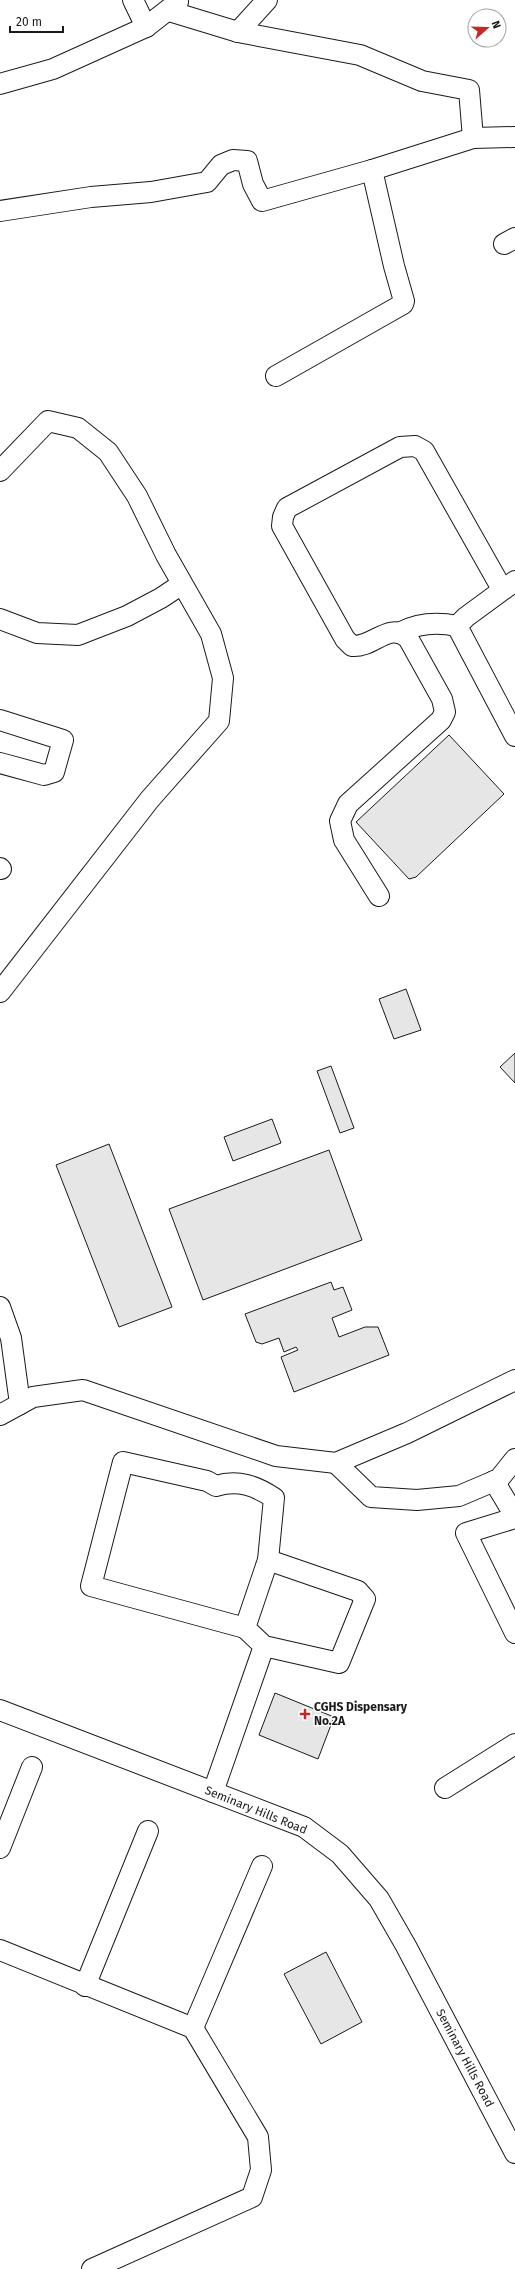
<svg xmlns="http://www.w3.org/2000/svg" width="515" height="2269" viewBox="0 0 515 2269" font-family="'Fira Sans',sans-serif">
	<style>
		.building { fill: #e6e6e6; stroke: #1a1a1a }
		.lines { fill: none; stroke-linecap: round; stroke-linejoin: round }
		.minor-casing { stroke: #1a1a1a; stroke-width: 22 }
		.minor { stroke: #fff; stroke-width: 20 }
		.poi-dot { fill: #c62828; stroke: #fff; stroke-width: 1.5 }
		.labels { text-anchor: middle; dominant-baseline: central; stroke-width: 3; stroke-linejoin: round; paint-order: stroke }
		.poi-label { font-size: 12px; font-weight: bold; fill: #1a1a1a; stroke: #fff; text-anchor: start }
		.street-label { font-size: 12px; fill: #1a1a1a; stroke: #fff }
	</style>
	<rect width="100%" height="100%" fill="#fff"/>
	<!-- building -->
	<g class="building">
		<polygon points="449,735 504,794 416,877 409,879 356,822"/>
		<polygon points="406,989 421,1030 394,1039 379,999"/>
		<polygon points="515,1053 515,1083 500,1067"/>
		<polygon points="331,1066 354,1128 340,1133 317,1071"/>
		<polygon points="272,1119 281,1143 233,1161 224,1137"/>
		<polygon points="109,1144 172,1307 119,1327 56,1165"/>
		<polygon points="329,1150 362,1240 203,1300 169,1209"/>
		<polygon points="331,1282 334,1290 343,1287 352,1310 332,1318 339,1337 365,1327 378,1327 389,1355 294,1392 281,1357 298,1350 296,1347 284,1352 279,1338 262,1344 256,1342 245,1314"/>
		<polygon points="275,1693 334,1717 318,1759 259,1735"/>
		<polygon points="326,1952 362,2022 321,2044 284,1974"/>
	</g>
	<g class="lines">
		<!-- minor casing -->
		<g class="minor-casing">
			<g id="minor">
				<polyline points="133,0 146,27"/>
				<polyline points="169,11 238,32 360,55 422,81 469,90 473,138"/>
				<polyline points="238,32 267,0"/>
				<polyline points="0,84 53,69 146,27 178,2"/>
				<polyline points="0,211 91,197 151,192 207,182 221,165 233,160 247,161 253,184 262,201 372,170 473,138 515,137"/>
				<polyline points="504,244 515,238"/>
				<polyline points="276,376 403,304 404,301 394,266 372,170"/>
				<polyline points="0,471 48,421 78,428 108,452 137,496 166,555 211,634 223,678 219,721 150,799 0,992"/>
				<polyline points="515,581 466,617 457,626 515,736"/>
				<polyline points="0,619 37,633 78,635 127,616 161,598 182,584"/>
				<path d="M401,632c18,-9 37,-10 56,-6"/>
				<polyline points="0,720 63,740 54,772 44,775 0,763"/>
				<polyline points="0,868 1,869"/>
				<path d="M379,896l-35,-56 -4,-19 8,-17 93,-84 4,-8 -3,-13 -34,-61c-19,-17 -35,10 -56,8l-7,-7 -63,-113 1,-9 4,-9 113,-61 15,-1 9,5 78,138"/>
				<polyline points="0,1307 11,1338 20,1404"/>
				<polyline points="0,1415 33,1397 83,1390 276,1456 336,1463 407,1433 515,1380"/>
				<polyline points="336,1463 371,1497 417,1500 459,1496 499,1479 515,1459"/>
				<polyline points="494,1481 515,1516"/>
				<polyline points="515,1518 466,1533 515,1633"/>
				<path d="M245,1628l-154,-42 32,-124 84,19 9,5c22,-7 40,0 58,12l-6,62"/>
				<polyline points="0,1710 304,1827 340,1854 379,1899 406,1946 515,2153"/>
				<polyline points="445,1788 515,1744"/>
				<polyline points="213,1792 264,1646 339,1663 365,1599 358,1591 268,1560 245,1628 264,1646"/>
				<polyline points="0,1848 32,1767"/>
				<polyline points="0,1950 193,2028 258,2137 261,2170 252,2197 92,2269"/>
				<polyline points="85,1986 148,1831"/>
				<polyline points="193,2028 262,1866"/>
			</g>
		</g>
		<!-- minor -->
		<use href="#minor" class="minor"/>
	</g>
	<!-- markers -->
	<path class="poi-dot" d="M303 1708h4v4h4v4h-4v4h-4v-4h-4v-4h4z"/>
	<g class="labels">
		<!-- poi labels -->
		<g class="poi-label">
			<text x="314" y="1707">CGHS Dispensary<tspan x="314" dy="14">No.2A</tspan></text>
		</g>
		<!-- street labels -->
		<g class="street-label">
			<text transform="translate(256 1810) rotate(22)">Seminary Hills Road</text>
			<text transform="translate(465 2058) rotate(62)">Seminary Hills Road</text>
		</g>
	</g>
	<!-- north arrow -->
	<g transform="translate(487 28) rotate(70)"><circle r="19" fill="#ffffff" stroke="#a3a3a3"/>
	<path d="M0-3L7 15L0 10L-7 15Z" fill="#c62828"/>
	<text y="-6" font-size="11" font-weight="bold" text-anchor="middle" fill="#1a1a1a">N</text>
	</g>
	<!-- scale -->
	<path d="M10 26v6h53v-6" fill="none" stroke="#1a1a1a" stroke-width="2"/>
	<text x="16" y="26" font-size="12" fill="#1a1a1a" stroke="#ffffff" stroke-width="3" paint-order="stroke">20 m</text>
</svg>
